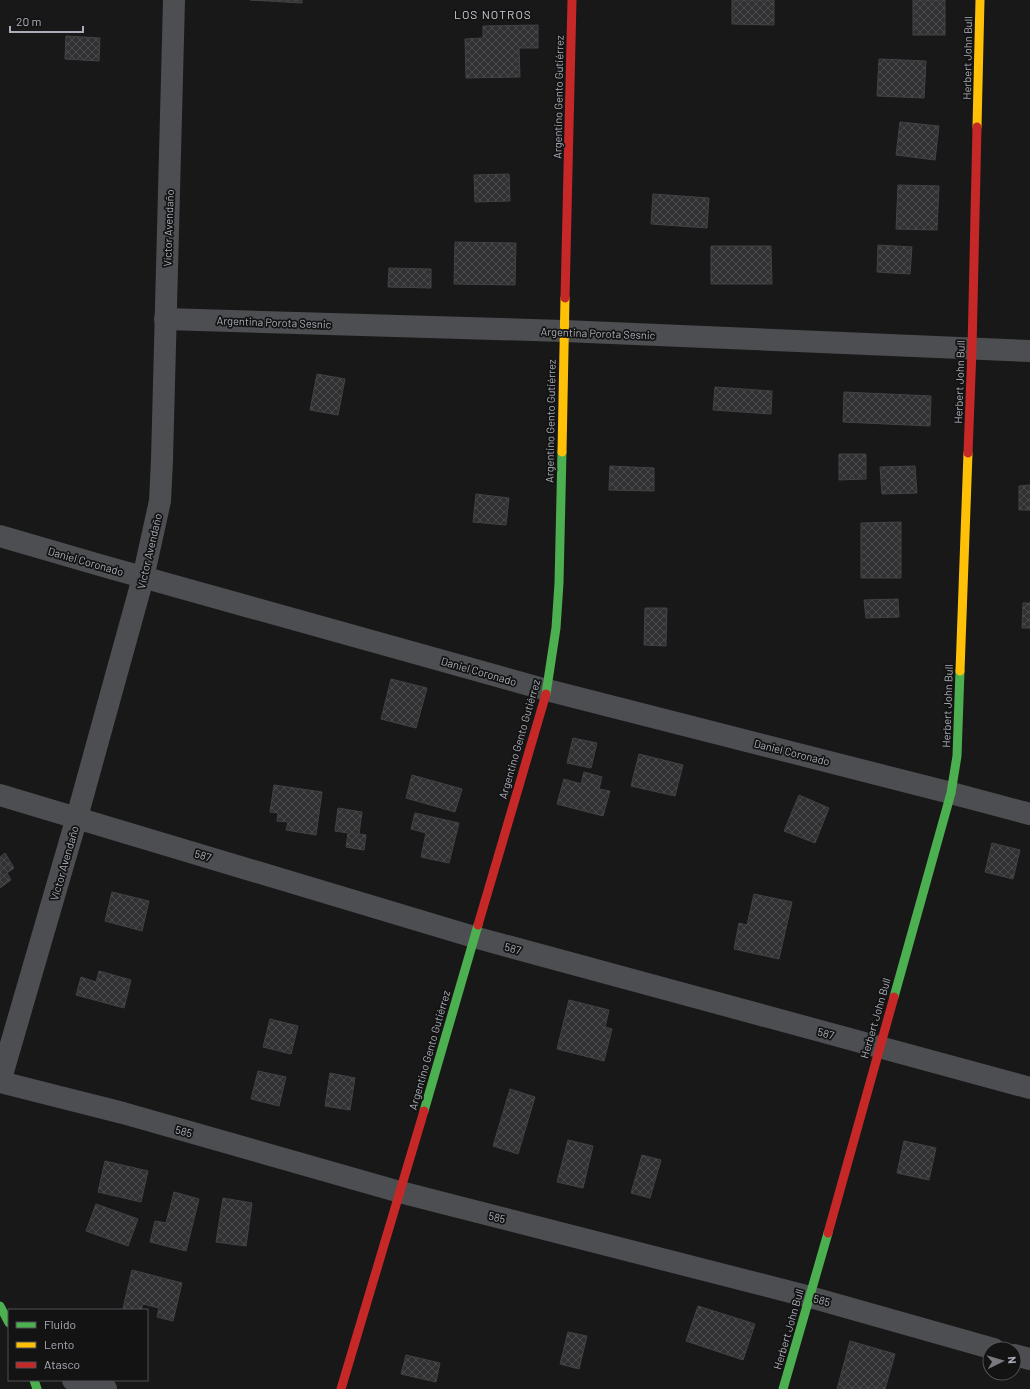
<svg xmlns="http://www.w3.org/2000/svg" width="1030" height="1389" viewBox="0 0 1030 1389" font-family="Barlow,sans-serif">
	<style>
		.building { fill: url(#building-cross-hatch); stroke: #414245 }
		.lines { fill: none; stroke-linecap: round; stroke-linejoin: round }
		.street { stroke: #4d4e51; stroke-width: 22 }
		.fast { stroke: #4caf50; stroke-width: 9 }
		.slow { stroke: #ffc107; stroke-width: 9 }
		.jam { stroke: #c62828; stroke-width: 9 }
		.labels { text-anchor: middle; dominant-baseline: central; stroke-width: 3.5; stroke-linejoin: round; paint-order: stroke }
		.street-label { font-size: 11px; fill: #abaeb8; stroke: #131314 }
		.neighbourhood-label { font-size: 12px; letter-spacing: 1px; fill: #cbcdd4; stroke: #131314 }
	</style>
	<defs>
		<pattern id="building-cross-hatch" width="8" height="8" patternUnits="userSpaceOnUse"><rect width="8" height="8" fill="#313133"/><path d="M0 0l8 8M0 8l8-8" fill="none" stroke="#4c4c4e"/></pattern>
	</defs>
	<rect width="100%" height="100%" fill="#181819"/>
	<!-- building -->
	<g class="building">
		<polygon points="250,0 302,0 302,3"/>
		<polygon points="732,0 774,0 774,25 732,24"/>
		<rect x="913" y="0" width="32" height="35"/>
		<polygon points="538,25 538,48 519,48 520,77 466,78 465,39 483,38 483,26"/>
		<polygon points="66,36 100,38 99,61 65,59"/>
		<polygon points="879,59 926,61 924,98 877,96"/>
		<polygon points="900,122 939,126 935,160 896,155"/>
		<polygon points="509,174 510,201 475,202 474,175"/>
		<polygon points="898,185 939,186 937,230 896,229"/>
		<polygon points="653,194 709,198 707,228 651,224"/>
		<polygon points="455,242 516,243 515,285 454,284"/>
		<polygon points="878,245 912,247 910,274 877,272"/>
		<polygon points="711,246 771,246 772,284 711,284"/>
		<polygon points="389,268 431,269 431,288 388,287"/>
		<polygon points="317,374 345,379 338,415 310,410"/>
		<polygon points="715,387 772,391 771,414 713,410"/>
		<polygon points="844,392 931,396 930,426 843,422"/>
		<polygon points="839,454 866,454 866,479 839,480"/>
		<polygon points="610,466 654,468 654,491 609,490"/>
		<polygon points="915,466 917,493 882,494 880,467"/>
		<polygon points="1030,485 1030,510 1019,510 1019,486"/>
		<polygon points="476,494 509,498 506,525 473,522"/>
		<polygon points="901,522 901,578 861,578 861,523"/>
		<polygon points="898,599 899,617 866,618 864,600"/>
		<polygon points="1023,603 1030,603 1030,628 1022,628"/>
		<polygon points="645,608 667,608 666,646 644,645"/>
		<polygon points="391,679 427,688 416,728 381,719"/>
		<polygon points="573,738 597,743 591,768 567,763"/>
		<polygon points="639,754 683,765 675,796 631,786"/>
		<polygon points="584,772 602,777 599,789 610,791 603,816 557,804 564,779 581,784"/>
		<polygon points="412,775 462,789 455,812 406,798"/>
		<polygon points="274,785 322,792 316,835 286,830 288,822 277,821 278,813 270,812"/>
		<polygon points="799,795 829,808 815,843 784,831"/>
		<polygon points="338,808 362,812 359,834 366,835 364,850 346,847 348,833 335,831"/>
		<polygon points="415,813 459,823 449,863 421,857 426,833 411,829"/>
		<polygon points="992,843 1020,850 1013,879 985,872"/>
		<polygon points="5,853 14,868 7,873 11,880 0,888 0,857"/>
		<polygon points="112,892 149,901 142,931 105,921"/>
		<polygon points="754,894 792,902 779,959 734,949 739,923 747,925"/>
		<polygon points="99,971 131,980 124,1008 76,995 81,977 96,982"/>
		<polygon points="569,1000 609,1010 605,1027 612,1029 604,1061 557,1049"/>
		<polygon points="270,1019 298,1026 291,1054 263,1047"/>
		<polygon points="258,1071 286,1077 279,1106 251,1099"/>
		<polygon points="330,1073 355,1078 350,1110 325,1106"/>
		<polygon points="510,1089 535,1097 518,1154 493,1146"/>
		<polygon points="568,1140 593,1146 583,1188 557,1182"/>
		<polygon points="904,1141 936,1148 929,1180 897,1173"/>
		<polygon points="642,1155 661,1160 650,1198 631,1193"/>
		<polygon points="105,1161 148,1171 141,1202 98,1192"/>
		<polygon points="174,1192 199,1199 186,1251 150,1242 155,1221 166,1223"/>
		<polygon points="223,1198 252,1203 246,1246 216,1242"/>
		<polygon points="96,1204 138,1219 128,1246 86,1231"/>
		<polygon points="132,1270 182,1283 173,1321 157,1317 159,1308 143,1304 141,1310 130,1310 123,1308"/>
		<polygon points="698,1306 755,1324 743,1360 686,1341"/>
		<polygon points="568,1332 587,1336 579,1369 560,1364"/>
		<polygon points="850,1341 895,1354 885,1389 837,1389"/>
		<polygon points="406,1355 440,1363 436,1382 401,1374"/>
	</g>
	<g class="lines">
		<!-- street -->
		<g class="street">
			<polyline points="165,319 564,331 1030,351"/>
			<polyline points="0,536 103,566 547,690 951,793 1030,814"/>
			<polyline points="0,795 474,937 1030,1088"/>
			<polyline points="0,1082 77,817 143,578 160,501 162,460 174,0"/>
			<polyline points="0,1082 123,1113 400,1192 810,1297 994,1349"/>
			<polyline points="1014,1355 1030,1359"/>
			<polyline points="73,1380 106,1389"/>
		</g>
		<!-- fast -->
		<g class="fast">
			<polyline points="546,694 556,628 559,583 562,452"/>
			<polyline points="894,997 951,793 957,756 960,671"/>
			<polyline points="424,1111 478,925"/>
			<polyline points="0,1306 9,1323"/>
			<polyline points="34,1380 37,1389"/>
			<polyline points="783,1389 828,1233"/>
		</g>
		<!-- slow -->
		<g class="slow">
			<polyline points="977,127 980,0"/>
			<polyline points="562,452 565,298"/>
			<polyline points="960,671 968,453"/>
		</g>
		<!-- jam -->
		<g class="jam">
			<polyline points="565,298 572,0"/>
			<polyline points="968,453 972,349 977,127"/>
			<polyline points="478,925 546,694"/>
			<polyline points="828,1233 894,997"/>
			<polyline points="341,1389 424,1111"/>
		</g>
	</g>
	<g class="labels">
		<!-- street labels -->
		<g class="street-label">
			<text transform="translate(967 58) rotate(-89)">Herbert John Bull</text>
			<text transform="translate(558 97) rotate(-89)">Argentino Gento Gutiérrez</text>
			<text transform="translate(168 228) rotate(-88)">Víctor Avendaño</text>
			<text transform="translate(274 322) rotate(2)">Argentina Porota Sesnic</text>
			<text transform="translate(598 333) rotate(2)">Argentina Porota Sesnic</text>
			<text transform="translate(959 382) rotate(-88)">Herbert John Bull</text>
			<text transform="translate(550 421) rotate(-89)">Argentino Gento Gutiérrez</text>
			<text transform="translate(149 551) rotate(-77)">Víctor Avendaño</text>
			<text transform="translate(86 561) rotate(16)">Daniel Coronado</text>
			<text transform="translate(479 671) rotate(16)">Daniel Coronado</text>
			<text transform="translate(947 706) rotate(-88)">Herbert John Bull</text>
			<text transform="translate(519 739) rotate(-74)">Argentino Gento Gutiérrez</text>
			<text transform="translate(792 752) rotate(14)">Daniel Coronado</text>
			<text transform="translate(203 855) rotate(17)">587</text>
			<text transform="translate(64 863) rotate(-74)">Víctor Avendaño</text>
			<text transform="translate(513 948) rotate(15)">587</text>
			<text transform="translate(875 1018) rotate(-74)">Herbert John Bull</text>
			<text transform="translate(826 1033) rotate(15)">587</text>
			<text transform="translate(429 1050) rotate(-74)">Argentino Gento Gutiérrez</text>
			<text transform="translate(184 1131) rotate(16)">585</text>
			<text transform="translate(497 1217) rotate(14)">585</text>
			<text transform="translate(822 1300) rotate(16)">585</text>
			<text transform="translate(788 1329) rotate(-74)">Herbert John Bull</text>
		</g>
		<!-- neighbourhood labels -->
		<g class="neighbourhood-label">
			<text x="493" y="14">LOS NOTROS</text>
		</g>
	</g>
	<!-- legend -->
	<rect x="8" y="1309" width="140" height="72" fill="#131314" stroke="#505156"/>
	<rect x="16" y="1322" width="20" height="6" fill="#4caf50" stroke="#505156"/>
	<text x="44" y="1329" font-size="12" fill="#abaeb8">Fluido</text>
	<rect x="16" y="1342" width="20" height="6" fill="#ffc107" stroke="#505156"/>
	<text x="44" y="1349" font-size="12" fill="#abaeb8">Lento</text>
	<rect x="16" y="1362" width="20" height="6" fill="#c62828" stroke="#505156"/>
	<text x="44" y="1369" font-size="12" fill="#abaeb8">Atasco</text>
	<!-- north arrow -->
	<g transform="translate(1002 1361) rotate(85)"><circle r="19" fill="#131314" stroke="#505156"/>
	<path d="M0-3L7 15L0 10L-7 15Z" fill="#787a80"/>
	<text y="-6" font-size="11" font-weight="bold" text-anchor="middle" fill="#abaeb8">N</text>
	</g>
	<!-- scale -->
	<path d="M10 26v6h73v-6" fill="none" stroke="#abaeb8" stroke-width="2"/>
	<text x="16" y="26" font-size="12" fill="#abaeb8" stroke="#131314" stroke-width="3" paint-order="stroke">20 m</text>
</svg>
